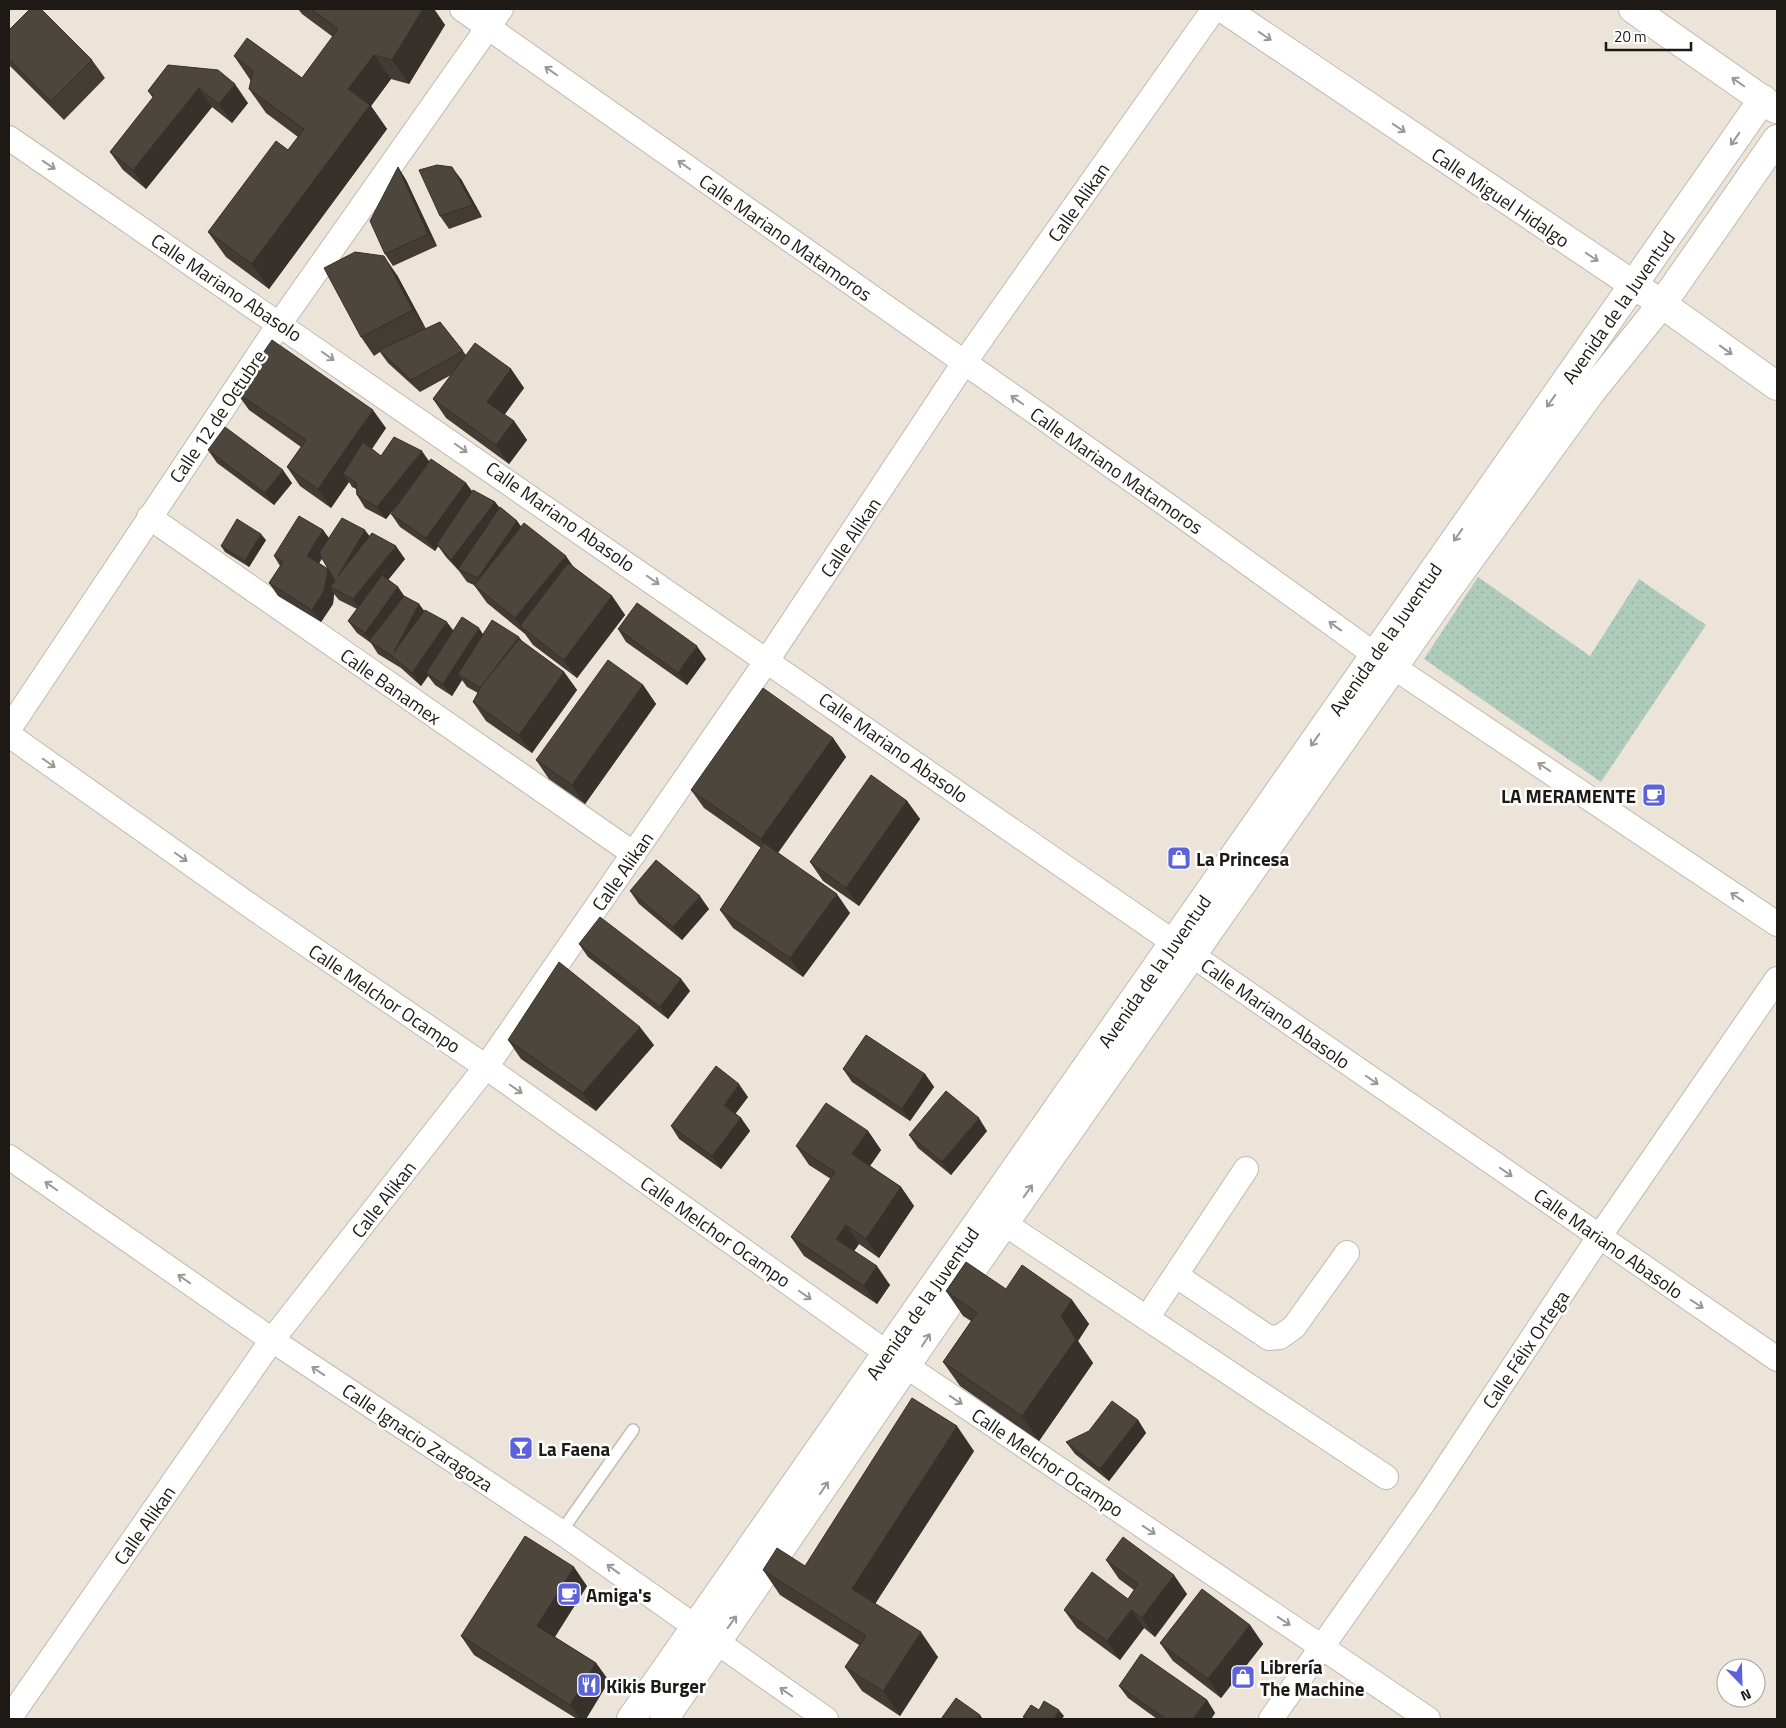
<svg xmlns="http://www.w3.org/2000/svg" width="1786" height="1728" viewBox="0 0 1786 1728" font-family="'Titillium Web',sans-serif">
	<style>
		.grass { fill: url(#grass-dots) }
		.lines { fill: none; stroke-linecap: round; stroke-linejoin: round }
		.lane-casing { stroke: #c2b9af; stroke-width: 14 }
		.street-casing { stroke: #c2b9af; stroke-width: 26 }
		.secondary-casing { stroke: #c2b9af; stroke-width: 30 }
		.lane { stroke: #fff; stroke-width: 11 }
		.street { stroke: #fff; stroke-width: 24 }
		.secondary { stroke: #fff; stroke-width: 28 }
		.wall { fill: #423c34; fill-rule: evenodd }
		.shaded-wall { fill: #36312b }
		.building { fill: #4d463d; stroke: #36312b }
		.oneway { stroke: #999896 }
		.labels { text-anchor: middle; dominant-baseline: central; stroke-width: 5; stroke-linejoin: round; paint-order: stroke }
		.street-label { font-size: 19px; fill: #1d1a16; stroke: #fff }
		.poi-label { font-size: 19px; font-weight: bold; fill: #1d1a16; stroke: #fff; text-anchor: start }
	</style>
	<defs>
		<pattern id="grass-dots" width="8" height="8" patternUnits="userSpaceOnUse" patternTransform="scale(1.25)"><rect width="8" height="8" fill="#aecbbc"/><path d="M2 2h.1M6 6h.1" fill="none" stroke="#95aea1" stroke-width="1.8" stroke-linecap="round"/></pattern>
	</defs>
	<rect width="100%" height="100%" fill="#ede4d9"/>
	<!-- grass -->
	<polygon class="grass" points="1478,577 1590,656 1639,579 1706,625 1601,782 1424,659"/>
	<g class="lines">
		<!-- lane casing -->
		<g class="lane-casing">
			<polyline id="lane" points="561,1532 633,1430"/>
		</g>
		<!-- street casing -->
		<g class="street-casing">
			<g id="street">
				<polyline points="462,9 1170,507 1374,654 1777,924"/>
				<path d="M9,138c592,404 1178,816 1768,1221"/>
				<polyline points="149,517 634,854"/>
				<polyline points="9,729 280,323 501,9"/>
				<polyline points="9,735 252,907 486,1067 887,1353 1428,1719"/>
				<polyline points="9,1157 272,1340 561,1532 826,1719"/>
				<polyline points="990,1214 1386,1477"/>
				<polyline points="1177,1276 1269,1338 1280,1337 1294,1327 1347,1253"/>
				<polyline points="1147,1318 1246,1169"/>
				<polyline points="9,1719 272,1340 486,1067 768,659 964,363 1214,9"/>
				<polyline points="1271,1719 1424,1502 1599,1237 1777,979"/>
			</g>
		</g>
		<!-- secondary casing -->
		<g class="secondary-casing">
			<g id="secondary">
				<polyline points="1224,9 1662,304 1777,386"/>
				<polyline points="1633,9 1776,109"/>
				<polyline points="631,1719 1763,99"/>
				<polyline points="664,1719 971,1271 1446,592 1591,392 1662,304 1777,139"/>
			</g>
		</g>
		<!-- lane -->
		<use href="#lane" class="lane"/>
		<!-- street -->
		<use href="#street" class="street"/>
		<!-- secondary -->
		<use href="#secondary" class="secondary"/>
	</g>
	<!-- wall -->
	<g class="wall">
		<polygon points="298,9 434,9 445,25 409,84 391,79 371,106 387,129 269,289 226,257 208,232 288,150 298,137 266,113 249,89 251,81 234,56 302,78 333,37 302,14"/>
		<polygon points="9,30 92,60 105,78 64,120 9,65"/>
		<polygon points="168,65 248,103 232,123 212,107 146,189 123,170 110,152 153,98 148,91"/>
		<polygon points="398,167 406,180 437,246 393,266 385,254"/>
		<polygon points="461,179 482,217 449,229 440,216"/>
		<polygon points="397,275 426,329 440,322 466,355 511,369 524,388 504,415 514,421 527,440 509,464 446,418 433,399 451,375 420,392 388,363 380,352 374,356 361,337"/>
		<polygon points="236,392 386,428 372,449 381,456 429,461 466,483 472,491 495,502 500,508 517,521 521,527 612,596 625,615 577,678 533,645 525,634 487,603 474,585 467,582 459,571 446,557 438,546 435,551 400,527 391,514 402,499 386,519 365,508 357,495 356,489 352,487 349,482 331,508 300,486 287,467 301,447 249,410"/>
		<polygon points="208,450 292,483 274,505 217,463"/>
		<path d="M323,530l6,8 40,-2 36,23 -17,21 10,7 6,9 15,8 5,7 29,20 30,3 36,3 4,5 41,30 13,18 -45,63 -46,-32 -13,-19 5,-9 -11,-6 -5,-7 -10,16 -17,-11 -7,-9 -7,10 -20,-18 -23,-14 -7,-11 -14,-10 -9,-12 9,-12 -18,-9 -5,-6 -1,10 -12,18 -43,-26 -9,-13 11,-17 -6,-10zM322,558l6,11 -9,-6z"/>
		<polygon points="266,540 249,567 225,552 221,546"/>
		<polygon points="618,629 706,659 687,685 626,642"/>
		<polygon points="643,685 656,704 585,804 549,779 536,760"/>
		<polygon points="833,738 846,757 778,853 850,913 803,977 733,928 720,910 761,848 704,808 691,790"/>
		<polygon points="907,801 920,819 859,906 823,881 810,862"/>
		<polygon points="630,891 709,909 682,940 639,904"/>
		<polygon points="579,944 681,979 690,991 668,1019 588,957"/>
		<polygon points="508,1040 654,1045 596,1111 521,1059"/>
		<polygon points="843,1069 925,1074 934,1087 910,1121 852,1082"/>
		<polygon points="748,1097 735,1114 741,1118 750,1131 721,1169 679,1139 671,1126"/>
		<polygon points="868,1131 881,1150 870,1166 901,1187 914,1206 879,1258 859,1244 854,1251 890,1285 877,1304 804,1256 791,1237 831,1179 809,1165 796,1146"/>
		<polygon points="987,1131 951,1175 918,1148 909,1135"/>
		<polygon points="1006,1289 1072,1300 1089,1324 1078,1341 1093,1363 1039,1441 960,1386 943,1362 971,1321 963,1316 946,1291"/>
		<polygon points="1138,1420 1146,1433 1109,1481 1075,1454 1066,1442"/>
		<polygon points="974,1451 875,1604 938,1657 900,1716 862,1691 845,1667 859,1645 780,1595 763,1570 805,1566"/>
		<polygon points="1106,1560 1187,1594 1155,1637 1144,1628 1120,1660 1077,1628 1064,1610 1128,1599 1134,1590 1119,1579"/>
		<polygon points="587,1586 555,1637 596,1663 609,1681 586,1719 577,1719 474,1655 461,1636"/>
		<polygon points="1250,1625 1263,1644 1221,1698 1173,1661 1160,1643"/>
		<polygon points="1119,1686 1207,1700 1215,1713 1211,1719 1157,1719 1128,1698"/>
	</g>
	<!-- shaded-wall -->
	<g class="shaded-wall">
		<polygon points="423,9 434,9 445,25 409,84 392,60"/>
		<polygon points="374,55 391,79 371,106 387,129 269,289 252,264 348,89"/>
		<polygon points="235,84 248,103 232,123 219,104"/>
		<polygon points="199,88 212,107 146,189 133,170"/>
		<polygon points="398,167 406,180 437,246 428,234"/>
		<polygon points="452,167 461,179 482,217 473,205"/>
		<polygon points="384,256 397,275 426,329 413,310"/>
		<polygon points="511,369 524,388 500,421 487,402"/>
		<polygon points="373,410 386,428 351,479 343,474 349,482 331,508 318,489"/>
		<polygon points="514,421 527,440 509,464 496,445"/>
		<polygon points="422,451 431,464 386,519 377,507"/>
		<polygon points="283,470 292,483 274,505 265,493"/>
		<polygon points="466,483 474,495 435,551 426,538"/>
		<polygon points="495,502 504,514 458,569 451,560"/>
		<polygon points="517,521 526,533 487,590 478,578"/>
		<polygon points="323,530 332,543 316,568 307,556"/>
		<polygon points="365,530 374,542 338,576"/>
		<polygon points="261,534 266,540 249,567 245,561"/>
		<polygon points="396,546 405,559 362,612 353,599"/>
		<polygon points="566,556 579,575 522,628 515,618"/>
		<polygon points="328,569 337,581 330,587 334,594 333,604 321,622 312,610"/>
		<polygon points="398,587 407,600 372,643 365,633"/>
		<polygon points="612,596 625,615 577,678 564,660"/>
		<polygon points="419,604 428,616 394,652"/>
		<polygon points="447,622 456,634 426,673 428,676 421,686 412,673"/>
		<polygon points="479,628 487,640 458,674 462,680 452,696 443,684"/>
		<polygon points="697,646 706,659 687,685 678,673"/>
		<polygon points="564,672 577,690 532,753 519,735"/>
		<polygon points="643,685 656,704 585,804 572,785"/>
		<polygon points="833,738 846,757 774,858 761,839"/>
		<polygon points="907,801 920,819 859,906 846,888"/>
		<polygon points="837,894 850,913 803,977 790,958"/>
		<polygon points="700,896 709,909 682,940 673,927"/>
		<polygon points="681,979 690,991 668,1019 660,1007"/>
		<polygon points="640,1027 654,1045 596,1111 583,1093"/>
		<polygon points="925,1074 934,1087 910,1121 902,1109"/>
		<polygon points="739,1084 748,1097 733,1117 724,1105"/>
		<polygon points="741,1118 750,1131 721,1169 712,1156"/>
		<polygon points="979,1118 987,1131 951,1175 942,1162"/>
		<polygon points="868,1131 881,1150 865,1173 852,1154"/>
		<polygon points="901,1187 914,1206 879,1258 866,1239"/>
		<polygon points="846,1225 859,1244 849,1258 836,1239"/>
		<polygon points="877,1266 890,1285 877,1304 864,1286"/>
		<polygon points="1072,1300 1089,1324 1078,1341 1093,1363 1039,1441 1022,1416 1061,1316"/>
		<polygon points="1138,1420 1146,1433 1109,1481 1100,1469"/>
		<polygon points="957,1426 974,1451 869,1613 852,1589"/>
		<polygon points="574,1567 587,1586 550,1644 537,1626"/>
		<polygon points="1174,1575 1187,1594 1155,1637 1142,1618"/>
		<polygon points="1131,1610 1144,1628 1120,1660 1107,1641"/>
		<polygon points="1250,1625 1263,1644 1221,1698 1208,1679"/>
		<polygon points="921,1632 938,1657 900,1716 883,1691"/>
		<polygon points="596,1663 609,1681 586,1719 580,1719 570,1705"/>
		<polygon points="1207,1700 1215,1713 1211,1719 1193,1719"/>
		<polygon points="1059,1710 1064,1716 1062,1719 1054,1719"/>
		<polygon points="980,1715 983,1719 977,1719"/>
	</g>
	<!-- building -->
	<g class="building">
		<polygon points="30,9 41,9 92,60 51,101 9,59 9,30"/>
		<polygon points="311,9 423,9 392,60 374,55 348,89 370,105 252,264 208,232 276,141 288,150 304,129 249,89 253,71 234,56 247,38 302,78 338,29"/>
		<polygon points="168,65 218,70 235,84 219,104 199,88 133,170 110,152 154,96 148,91"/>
		<polygon points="437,165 452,167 473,205 440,216 419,170"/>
		<polygon points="398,167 428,234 385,254 370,221"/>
		<polygon points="355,252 384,256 413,310 361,337 324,268"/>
		<polygon points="440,322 463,351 411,380 379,350"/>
		<polygon points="272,340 373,410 318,489 287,467 306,440 236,392"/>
		<polygon points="475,343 511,369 487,402 514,421 496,445 433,399"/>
		<polygon points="225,427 283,470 265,493 208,450"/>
		<polygon points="394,437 422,451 377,507 357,495 356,482 343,474 363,442 381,456"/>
		<polygon points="431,459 466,483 426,538 391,514"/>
		<polygon points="473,490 495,502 451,560 437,544"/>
		<polygon points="500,507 517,521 478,578 458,569"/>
		<polygon points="299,516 323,530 307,556 328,569 324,591 312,610 269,583 283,562 274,556"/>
		<polygon points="342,518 365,530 338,576 372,533 396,546 353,599 330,587 335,581 319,553"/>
		<polygon points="237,519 261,534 245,561 221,546"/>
		<polygon points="524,523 566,556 515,618 474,585"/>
		<polygon points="568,563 612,596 564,660 520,626"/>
		<polygon points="382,575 398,587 365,633 348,621"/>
		<polygon points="404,596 419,604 394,652 425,610 447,622 412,673 392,656 369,641"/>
		<polygon points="637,603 697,646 678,673 618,629"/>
		<polygon points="462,617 479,628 443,684 426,673"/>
		<polygon points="492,620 519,637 480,688 458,674"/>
		<polygon points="519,639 564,672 519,735 473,702 482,685"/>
		<polygon points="608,660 643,685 572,785 536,760"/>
		<polygon points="763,688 833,738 761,839 691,790"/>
		<polygon points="871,775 907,801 846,888 810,862"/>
		<polygon points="764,843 837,894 790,958 720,910"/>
		<polygon points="656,860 700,896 673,927 630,891"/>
		<polygon points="600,917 681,979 660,1007 579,944"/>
		<polygon points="559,962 640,1027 583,1093 508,1040"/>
		<polygon points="866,1035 925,1074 902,1109 843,1069"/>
		<polygon points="716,1066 739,1084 724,1105 741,1118 712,1156 671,1126"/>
		<polygon points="946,1091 979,1118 942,1162 909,1135"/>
		<polygon points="826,1103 868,1131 852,1154 901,1187 866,1239 846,1225 836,1239 877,1266 864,1286 791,1237 835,1172 796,1146"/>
		<polygon points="966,1262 1006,1289 1022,1265 1072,1300 1061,1316 1076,1339 1022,1416 943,1362 977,1313 946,1291"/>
		<polygon points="912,1398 957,1426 852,1589 921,1632 883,1691 845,1667 866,1636 763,1570 777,1548 805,1566"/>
		<polygon points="1112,1401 1138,1420 1100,1469 1066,1442 1089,1431"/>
		<polygon points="525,1536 574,1567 537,1626 596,1663 570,1705 461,1636"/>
		<polygon points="1123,1537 1174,1575 1142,1618 1131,1610 1107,1641 1064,1610 1092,1572 1128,1599 1138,1584 1106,1560"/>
		<polygon points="1202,1589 1250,1625 1208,1679 1160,1643"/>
		<polygon points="1141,1654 1207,1700 1193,1719 1166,1719 1119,1686"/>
		<polygon points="956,1698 980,1715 977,1719 941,1719"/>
		<polygon points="1044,1701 1059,1710 1054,1719 1028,1719 1023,1717 1031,1705 1039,1710"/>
	</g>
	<!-- one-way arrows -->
	<defs><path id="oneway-shaft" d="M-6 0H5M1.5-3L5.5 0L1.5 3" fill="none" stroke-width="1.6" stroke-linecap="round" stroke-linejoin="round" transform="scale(1.25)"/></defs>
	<g class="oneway">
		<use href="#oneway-shaft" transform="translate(1265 36) rotate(34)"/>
		<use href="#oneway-shaft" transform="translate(551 71) rotate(-145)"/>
		<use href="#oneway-shaft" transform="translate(1738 82) rotate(-145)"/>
		<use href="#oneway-shaft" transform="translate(1399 128) rotate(34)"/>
		<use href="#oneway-shaft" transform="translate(1735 139) rotate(125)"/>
		<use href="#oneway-shaft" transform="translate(49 165) rotate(34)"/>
		<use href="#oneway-shaft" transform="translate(684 165) rotate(-145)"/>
		<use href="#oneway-shaft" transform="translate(1592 257) rotate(34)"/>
		<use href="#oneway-shaft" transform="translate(1726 350) rotate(36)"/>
		<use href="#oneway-shaft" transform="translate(328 356) rotate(35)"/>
		<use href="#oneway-shaft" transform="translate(1017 400) rotate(-145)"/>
		<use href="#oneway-shaft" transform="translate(1551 401) rotate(125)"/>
		<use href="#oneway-shaft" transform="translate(461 448) rotate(35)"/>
		<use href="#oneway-shaft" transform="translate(1458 535) rotate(125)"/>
		<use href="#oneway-shaft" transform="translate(653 580) rotate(35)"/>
		<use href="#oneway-shaft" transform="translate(1335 626) rotate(-144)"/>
		<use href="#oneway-shaft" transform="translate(1315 740) rotate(125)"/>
		<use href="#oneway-shaft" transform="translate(49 763) rotate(35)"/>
		<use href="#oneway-shaft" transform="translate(1544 767) rotate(-146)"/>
		<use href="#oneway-shaft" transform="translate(181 857) rotate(35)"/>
		<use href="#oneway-shaft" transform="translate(1737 897) rotate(-146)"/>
		<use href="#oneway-shaft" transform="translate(1372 1080) rotate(35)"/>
		<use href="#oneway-shaft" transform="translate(516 1089) rotate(35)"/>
		<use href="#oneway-shaft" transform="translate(1506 1172) rotate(35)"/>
		<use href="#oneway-shaft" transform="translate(51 1186) rotate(-145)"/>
		<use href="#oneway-shaft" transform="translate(1028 1191) rotate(-55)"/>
		<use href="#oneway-shaft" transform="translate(184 1279) rotate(-145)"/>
		<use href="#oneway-shaft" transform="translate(805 1295) rotate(35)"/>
		<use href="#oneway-shaft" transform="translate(1697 1304) rotate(34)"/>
		<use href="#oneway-shaft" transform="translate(926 1340) rotate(-57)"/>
		<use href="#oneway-shaft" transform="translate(318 1371) rotate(-146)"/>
		<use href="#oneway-shaft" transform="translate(956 1400) rotate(34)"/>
		<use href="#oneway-shaft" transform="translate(824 1488) rotate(-56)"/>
		<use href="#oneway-shaft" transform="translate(1149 1530) rotate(34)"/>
		<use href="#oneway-shaft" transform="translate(613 1569) rotate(-144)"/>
		<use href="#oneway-shaft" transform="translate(1284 1621) rotate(34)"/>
		<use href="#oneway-shaft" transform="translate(732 1622) rotate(-54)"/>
		<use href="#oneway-shaft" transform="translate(786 1692) rotate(-145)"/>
	</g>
	<!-- icons -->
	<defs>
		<g id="cafe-square" transform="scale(1.25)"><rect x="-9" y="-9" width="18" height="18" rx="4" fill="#5c62d9" stroke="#fff"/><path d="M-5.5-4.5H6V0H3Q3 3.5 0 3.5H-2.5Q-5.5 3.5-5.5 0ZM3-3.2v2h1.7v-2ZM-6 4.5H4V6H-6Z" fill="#fff"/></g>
		<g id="shop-square" transform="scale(1.25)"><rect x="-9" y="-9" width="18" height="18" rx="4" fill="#5c62d9" stroke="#fff"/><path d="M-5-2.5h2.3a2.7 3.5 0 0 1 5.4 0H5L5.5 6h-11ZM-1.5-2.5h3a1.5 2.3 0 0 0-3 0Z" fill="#fff"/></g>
		<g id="bar-square" transform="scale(1.25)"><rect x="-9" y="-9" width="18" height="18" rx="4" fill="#5c62d9" stroke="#fff"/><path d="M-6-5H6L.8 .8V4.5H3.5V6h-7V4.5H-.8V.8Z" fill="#fff"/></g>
		<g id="restaurant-square" transform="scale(1.25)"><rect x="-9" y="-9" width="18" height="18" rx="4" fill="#5c62d9" stroke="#fff"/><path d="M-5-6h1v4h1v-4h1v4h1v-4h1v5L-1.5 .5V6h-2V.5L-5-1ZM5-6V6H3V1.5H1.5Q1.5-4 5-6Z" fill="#fff"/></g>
	</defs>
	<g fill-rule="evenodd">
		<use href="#cafe-square" x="1654" y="795"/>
		<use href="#shop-square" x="1179" y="858"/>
		<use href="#bar-square" x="521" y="1448"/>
		<use href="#cafe-square" x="569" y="1594"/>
		<use href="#shop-square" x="1243" y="1677"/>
		<use href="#restaurant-square" x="589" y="1685"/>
	</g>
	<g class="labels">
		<!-- street labels -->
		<g class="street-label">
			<text transform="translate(1501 197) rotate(34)">Calle Miguel Hidalgo</text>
			<text transform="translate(1078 202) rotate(-55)">Calle Alikan</text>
			<text transform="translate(786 237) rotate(35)">Calle Mariano Matamoros</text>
			<text transform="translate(227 287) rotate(34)">Calle Mariano Abasolo</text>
			<text transform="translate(1618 307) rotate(-55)">Avenida de la Juventud</text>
			<text transform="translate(217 416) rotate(-56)">Calle 12 de Octubre</text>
			<text transform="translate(1117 470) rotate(35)">Calle Mariano Matamoros</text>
			<text transform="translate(561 516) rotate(35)">Calle Mariano Abasolo</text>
			<text transform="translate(850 537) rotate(-56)">Calle Alikan</text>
			<text transform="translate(1385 639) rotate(-55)">Avenida de la Juventud</text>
			<text transform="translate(391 686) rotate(35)">Calle Banamex</text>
			<text transform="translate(894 747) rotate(35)">Calle Mariano Abasolo</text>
			<text transform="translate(622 871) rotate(-55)">Calle Alikan</text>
			<text transform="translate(1154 971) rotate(-55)">Avenida de la Juventud</text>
			<text transform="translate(385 998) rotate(34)">Calle Melchor Ocampo</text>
			<text transform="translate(1276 1013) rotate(35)">Calle Mariano Abasolo</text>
			<text transform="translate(383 1199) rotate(-52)">Calle Alikan</text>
			<text transform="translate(716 1231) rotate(35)">Calle Melchor Ocampo</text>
			<text transform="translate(1609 1243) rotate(35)">Calle Mariano Abasolo</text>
			<text transform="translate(922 1303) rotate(-55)">Avenida de la Juventud</text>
			<text transform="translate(1525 1349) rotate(-56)">Calle Félix Ortega</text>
			<text transform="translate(418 1437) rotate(34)">Calle Ignacio Zaragoza</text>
			<text transform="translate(1048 1462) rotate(34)">Calle Melchor Ocampo</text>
			<text transform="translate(144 1525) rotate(-55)">Calle Alikan</text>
		</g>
		<!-- poi labels -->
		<g class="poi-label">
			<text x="1636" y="795" text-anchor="end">LA MERAMENTE</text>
			<text x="1196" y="858">La Princesa</text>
			<text x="538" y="1448">La Faena</text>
			<text x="586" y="1594">Amiga's</text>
			<text x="1260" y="1666">Librería<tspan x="1260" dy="22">The Machine</tspan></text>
			<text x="606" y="1685">Kikis Burger</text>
		</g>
	</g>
	<!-- border -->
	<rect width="1786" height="1728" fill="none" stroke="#1d1a16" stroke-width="20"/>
	<!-- north arrow -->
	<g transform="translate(1741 1683) rotate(157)"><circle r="24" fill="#ffffff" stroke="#a5a3a2"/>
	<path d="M0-4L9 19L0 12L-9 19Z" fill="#5c62d9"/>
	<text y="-8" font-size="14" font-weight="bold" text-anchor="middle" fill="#1d1a16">N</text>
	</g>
	<!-- scale -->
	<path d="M1606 42v8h85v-8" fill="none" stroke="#1d1a16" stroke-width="2.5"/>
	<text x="1614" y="42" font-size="15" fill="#1d1a16" stroke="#ffffff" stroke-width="4" paint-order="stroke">20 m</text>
</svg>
